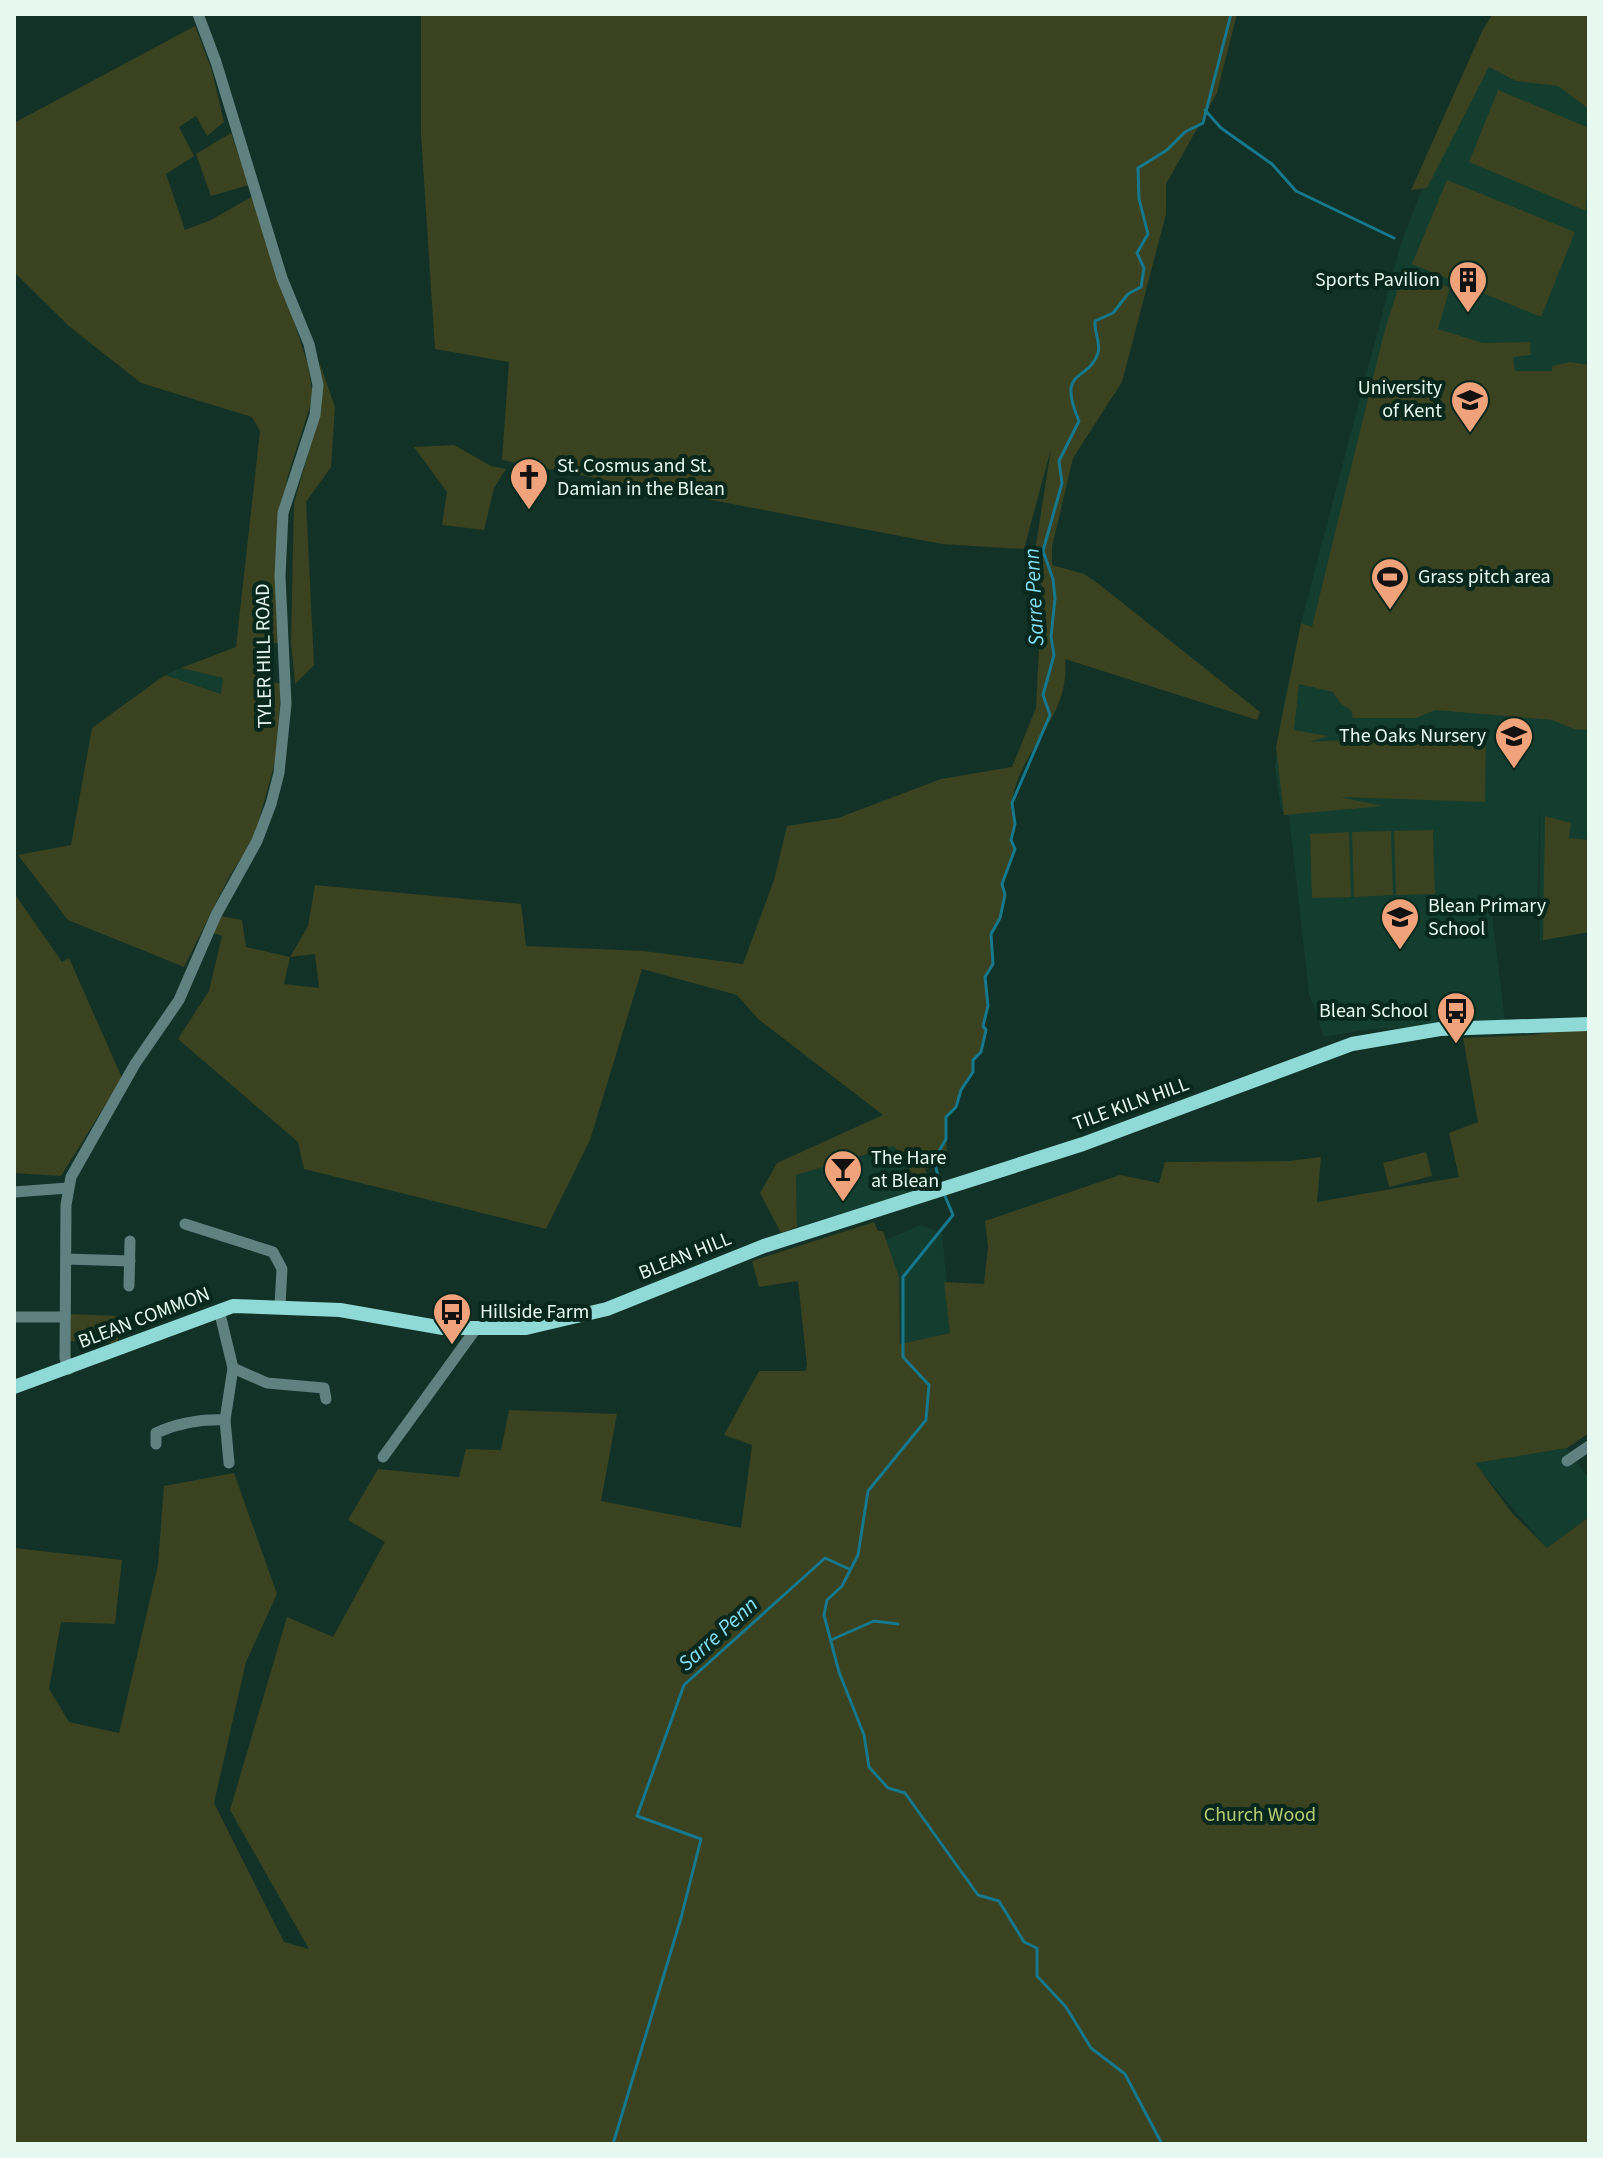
<svg xmlns="http://www.w3.org/2000/svg" width="1603" height="2158" viewBox="0 0 1603 2158" font-family="'Source Sans 3',sans-serif">
	<style>
		.built { fill: #133d2f }
		.green { fill: #3a4220; fill-rule: evenodd }
		.lines { fill: none; stroke-linecap: round; stroke-linejoin: round }
		.stream { stroke: #16788c; stroke-width: 3 }
		.minor { stroke: #5f8280; stroke-width: 11 }
		.major { stroke: #8fdad7; stroke-width: 14 }
		.labels { text-anchor: middle; dominant-baseline: central; stroke-width: 8; stroke-linejoin: round; paint-order: stroke }
		.poi-label { font-size: 20px; fill: #e6f8f0; stroke: #08281d; text-anchor: start }
		.street-label { font-size: 20px; fill: #e6f8f0; stroke: #08281d }
		.park-label { font-size: 20px; fill: #b6cb71; stroke: #08281d }
		.water-label { font-size: 22px; font-style: italic; fill: #81dff6; stroke: #08281d }
	</style>
	<rect width="100%" height="100%" fill="#133227"/>
	<!-- built -->
	<g class="built">
		<polygon points="1589,14 1589,932 1540,941 1540,804 1537,908 1491,907 1505,1021 1362,1030 1324,1037 1309,993 1289,816 1284,815 1281,808 1275,767 1281,717 1301,623 1400,246 1484,31"/>
		<polygon points="181,668 224,678 221,694 165,675"/>
		<polygon points="894,1145 922,1189 797,1227 796,1175"/>
		<polygon points="920,1225 942,1233 951,1333 900,1344 899,1277 886,1240"/>
		<polygon points="1567,1448 1589,1479 1589,1517 1547,1548 1474,1463"/>
	</g>
	<!-- green -->
	<g class="green">
		<path d="M421,14h816l-20,79 -51,91v30l-44,168 -49,76 -21,89v18l32,9 16,11 160,127 -3,8 -192,-61c6,59 -46,90 -53,143 -1,8 4,16 3,24 -1,10 -5,13 0,23l-13,35 3,11 -5,23 -9,16 2,30 -8,13 3,29 -5,20 3,4 -5,22 -8,8v12l-12,18 -5,17 -10,10 1,47 -22,5 6,17 -9,3 -28,-43 -98,29 1,52 -16,6 -21,-40 17,-30 106,-48 -125,-96 -21,-24 -95,-26 -52,171 -44,89 -242,-60 -6,-27 -120,-103 31,-48 13,-55 -8,-3 7,-17 21,4 4,27 44,10 18,-31 7,-41 206,19 5,42 118,5 99,13 31,-84 13,-54 51,-8 103,-39 71,-12 24,-59 6,-118 -7,-39 16,-102 -27,100 -82,-5 -440,-84 7,-98 -74,-13 -14,-215zM315,954l4,34 -35,-4 6,-27z"/>
		<polygon points="1493,14 1589,14 1589,109 1558,86 1516,81 1489,67 1427,188 1411,190 1483,29"/>
		<polygon points="195,26 212,71 224,122 207,136 196,116 179,127 194,156 166,174 185,230 211,220 253,196 308,365 313,397 288,475 277,534 281,643 267,643 265,680 281,684 277,755 254,838 229,877 184,967 68,920 18,855 71,845 92,728 165,675 221,694 223,678 181,668 236,647 260,431 252,417 141,383 70,327 14,272 14,123"/>
		<polygon points="1498,90 1589,128 1586,211 1469,162"/>
		<polygon points="231,133 249,185 211,196 196,154"/>
		<polygon points="1447,180 1575,232 1541,317 1412,264"/>
		<polygon points="1404,269 1450,288 1438,329 1483,343 1530,342 1531,355 1513,357 1515,371 1552,371 1552,366 1570,362 1589,365 1589,730 1574,729 1552,720 1435,710 1416,718 1353,718 1351,710 1340,703 1333,692 1299,684 1294,730 1328,736 1309,742 1486,732 1485,802 1340,797 1383,806 1284,815 1276,747 1301,623 1312,627 1384,333"/>
		<polygon points="320,364 335,407 331,467 306,502 314,665 295,684 291,641 294,503 319,417"/>
		<polygon points="454,445 491,466 506,469 494,488 484,530 442,525 447,492 414,447"/>
		<polygon points="1545,816 1571,823 1569,838 1589,840 1589,932 1543,940"/>
		<polygon points="1433,830 1435,894 1396,895 1394,831"/>
		<polygon points="1391,831 1393,895 1354,897 1352,832"/>
		<polygon points="1349,832 1351,897 1312,898 1310,834"/>
		<polygon points="14,893 62,962 69,958 122,1078 61,1176 14,1173"/>
		<polygon points="1589,1027 1589,1433 1567,1448 1475,1463 1512,1513 1547,1548 1589,1517 1589,2144 14,2144 14,1548 122,1560 115,1624 61,1622 49,1689 69,1722 119,1733 158,1565 164,1486 234,1473 277,1594 246,1662 214,1803 284,1942 309,1949 230,1810 287,1617 333,1637 385,1542 348,1520 378,1469 459,1477 466,1449 501,1450 509,1410 617,1414 601,1501 741,1528 752,1445 724,1435 759,1371 806,1371 807,1365 798,1281 759,1287 752,1261 874,1222 878,1231 883,1231 899,1277 900,1344 950,1333 944,1282 984,1284 988,1247 985,1221 1120,1175 1159,1183 1165,1162 1290,1161 1321,1157 1317,1202 1459,1177 1449,1133 1478,1122 1463,1038 1532,1035"/>
		<polygon points="1426,1152 1432,1176 1389,1187 1383,1163"/>
		<polygon points="71,1314 119,1316 118,1343 70,1341"/>
	</g>
	<g class="lines">
		<!-- stream -->
		<g class="stream">
			<polyline points="1205,110 1221,128 1272,164 1296,191 1394,238"/>
			<path d="M939,1180l-5,-20 12,-21v-22l10,-10 5,-17 12,-18v-12l8,-8 5,-22 -3,-4 5,-20 -3,-29 8,-13 -2,-30 9,-16 5,-23 -3,-11 13,-35 -4,-9 4,-16 -3,-21 38,-88 -7,-20 11,-40 -3,-18 4,-39 -2,-19 -10,-28 19,-68 -3,-22 20,-40c-23,-54 9,-38 19,-68 3,-11 -4,-21 -3,-32l18,-8 15,-19 13,-7 3,-19 -7,-15 11,-19 -9,-35 -1,-31 29,-18 18,-18 18,-9 28,-109"/>
			<polyline points="945,1196 953,1215 903,1277 903,1357 929,1385 926,1420 868,1491 858,1555 842,1586 827,1600 824,1615 839,1672 864,1735 869,1767 888,1788 905,1793 978,1895 999,1901 1024,1942 1037,1948 1037,1976 1066,2007 1091,2048 1125,2074 1162,2144"/>
			<polyline points="831,1640 874,1621 898,1624"/>
			<polyline points="613,2144 681,1918 701,1839 637,1816 684,1685 825,1558 849,1569"/>
		</g>
		<!-- minor -->
		<g class="minor">
			<polyline points="14,1192 68,1188"/>
			<polyline points="185,1224 273,1252 282,1269 280,1305"/>
			<polyline points="66,1259 130,1261"/>
			<polyline points="129,1286 130,1241"/>
			<polyline points="219,1310 233,1368 225,1420 229,1463"/>
			<polyline points="14,1317 65,1317"/>
			<polyline points="233,1368 267,1383 324,1388 326,1399"/>
			<polyline points="69,1369 65,1358 66,1205 71,1177 135,1064 179,1000 216,915 257,841 271,804 279,773 286,704 280,576 283,513 315,415 318,385 309,344 282,278 216,62 198,14"/>
			<path d="M156,1444v-11c22,-10 43,-14 69,-13"/>
			<polyline points="383,1457 475,1330"/>
			<polyline points="1567,1461 1589,1446"/>
		</g>
		<!-- major -->
		<polyline class="major" points="14,1387 233,1306 340,1310 443,1328 526,1328 607,1309 764,1246 1083,1144 1352,1044 1440,1029 1589,1024"/>
	</g>
	<!-- icons -->
	<defs>
		<g id="building-pin" transform="scale(2)"><path d="M0 17L-7.5 6A9.5 9.5 0 1 1 7.5 6Z" fill="#f0a27a" stroke="#08281d"/><path d="M-4-6H4V6H1V3H-1V6H-4ZM-2.5-4.3h1.7v1.8h-1.7ZM.8-4.3h1.7v1.8H.8ZM-2.5-1h1.7V.8h-1.7ZM.8-1h1.7V.8H.8Z" fill="#111"/></g>
		<g id="university-pin" transform="scale(2)"><path d="M0 17L-7.5 6A9.5 9.5 0 1 1 7.5 6Z" fill="#f0a27a" stroke="#08281d"/><path d="M0-5L7-2L0 1L-7-2ZM-4 1L0 2.5L4 1V4Q0 6-4 4Z" fill="#111"/></g>
		<g id="church-pin" transform="scale(2)"><path d="M0 17L-7.5 6A9.5 9.5 0 1 1 7.5 6Z" fill="#f0a27a" stroke="#08281d"/><path d="M-1.2-6h2.4v3.5h3.3v2.4h-3.3V6h-2.4V-.1h-3.3v-2.4h3.3Z" fill="#111"/></g>
		<g id="stadium-pin" transform="scale(2)"><path d="M0 17L-7.5 6A9.5 9.5 0 1 1 7.5 6Z" fill="#f0a27a" stroke="#08281d"/><path d="M0-5a6.5 5 0 1 0 0 10a6.5 5 0 1 0 0-10ZM-3.5-1.8h7v3.6h-7Z" fill="#111"/></g>
		<g id="school-pin" transform="scale(2)"><path d="M0 17L-7.5 6A9.5 9.5 0 1 1 7.5 6Z" fill="#f0a27a" stroke="#08281d"/><path d="M0-5L7-2L0 1L-7-2ZM-4 1L0 2.5L4 1V4Q0 6-4 4Z" fill="#111"/></g>
		<g id="bus-pin" transform="scale(2)"><path d="M0 17L-7.5 6A9.5 9.5 0 1 1 7.5 6Z" fill="#f0a27a" stroke="#08281d"/><path d="M-5-6H5V4H4V6H2V4H-2V6H-4V4H-5ZM-3.5-4V0h7V-4ZM-3.5 1.2v1.5H-2V1.2ZM2 1.2v1.5H3.5V1.2Z" fill="#111"/></g>
		<g id="bar-pin" transform="scale(2)"><path d="M0 17L-7.5 6A9.5 9.5 0 1 1 7.5 6Z" fill="#f0a27a" stroke="#08281d"/><path d="M-6-5H6L.8 .8V4.5H3.5V6h-7V4.5H-.8V.8Z" fill="#111"/></g>
	</defs>
	<g fill-rule="evenodd">
		<use href="#building-pin" x="1468" y="280"/>
		<use href="#university-pin" x="1470" y="400"/>
		<use href="#church-pin" x="529" y="477"/>
		<use href="#stadium-pin" x="1390" y="577"/>
		<use href="#school-pin" x="1514" y="736"/>
		<use href="#school-pin" x="1400" y="917"/>
		<use href="#bus-pin" x="1456" y="1011"/>
		<use href="#bar-pin" x="843" y="1169"/>
		<use href="#bus-pin" x="452" y="1312"/>
	</g>
	<g class="labels">
		<!-- poi labels -->
		<g class="poi-label">
			<text x="1440" y="280" text-anchor="end">Sports Pavilion</text>
			<text x="1442" y="388" text-anchor="end">University<tspan x="1442" dy="23">of Kent</tspan></text>
			<text x="557" y="466">St. Cosmus and St.<tspan x="557" dy="23">Damian in the Blean</tspan></text>
			<text x="1418" y="577">Grass pitch area</text>
			<text x="1486" y="736" text-anchor="end">The Oaks Nursery</text>
			<text x="1428" y="906">Blean Primary<tspan x="1428" dy="23">School</tspan></text>
			<text x="1428" y="1011" text-anchor="end">Blean School</text>
			<text x="871" y="1158">The Hare<tspan x="871" dy="23">at Blean</tspan></text>
			<text x="480" y="1312">Hillside Farm</text>
		</g>
		<!-- street labels -->
		<g class="street-label">
			<text transform="translate(264 656) rotate(-91)">TYLER HILL ROAD</text>
			<text transform="translate(1131 1104) rotate(-20)">TILE KILN HILL</text>
			<text transform="translate(685 1256) rotate(-22)">BLEAN HILL</text>
			<text transform="translate(144 1318) rotate(-21)">BLEAN COMMON</text>
		</g>
		<!-- park labels -->
		<g class="park-label">
			<text x="1260" y="1815">Church Wood</text>
		</g>
		<!-- water labels -->
		<g class="water-label">
			<text transform="translate(1034 597) rotate(-93)">Sarre Penn</text>
			<text transform="translate(718 1634) rotate(-42)">Sarre Penn</text>
		</g>
	</g>
	<!-- border -->
	<rect width="1603" height="2158" fill="none" stroke="#e6f8f0" stroke-width="32"/>
</svg>
